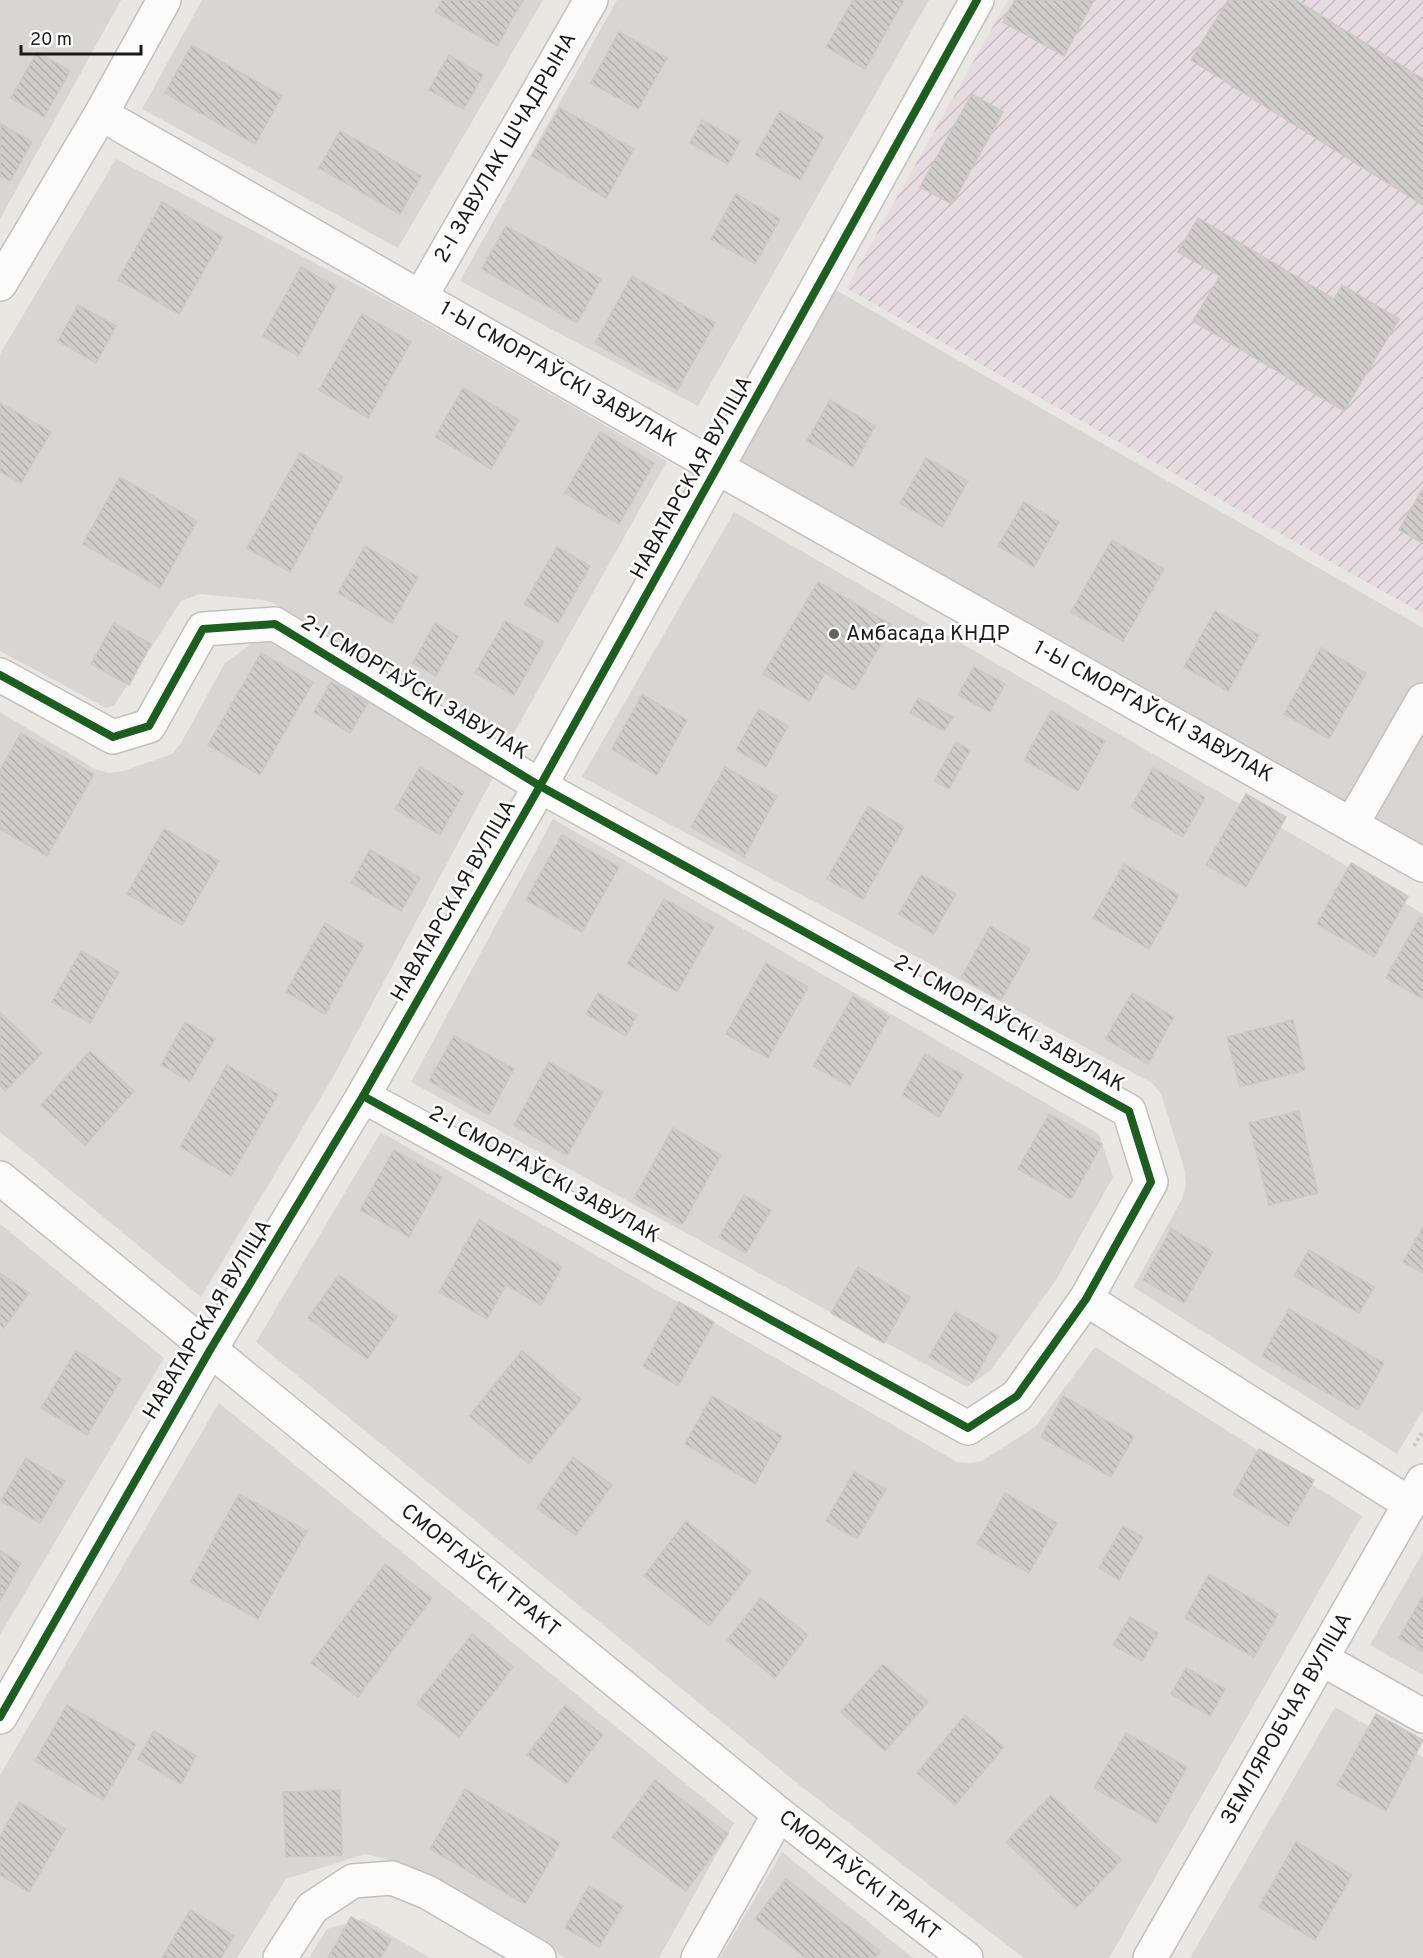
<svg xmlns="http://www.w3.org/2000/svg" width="1423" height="1958" viewBox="0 0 1423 1958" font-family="Overpass,sans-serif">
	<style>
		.residential { fill: #d8d6d4 }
		.industrial { fill: url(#industrial-furrows) }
		.building { fill: url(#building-back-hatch); stroke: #ccc8c4; stroke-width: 1.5 }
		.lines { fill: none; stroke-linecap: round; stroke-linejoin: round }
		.minor-casing { stroke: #c1c0be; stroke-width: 36 }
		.path { stroke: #d6c6c3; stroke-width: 4; stroke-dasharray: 3 3; stroke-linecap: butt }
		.minor { stroke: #fcfbfb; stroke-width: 33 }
		.cycleway-casing { stroke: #fff; stroke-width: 11 }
		.cycleway { stroke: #1b5e20; stroke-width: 8 }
		.poi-dot { fill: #626260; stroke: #fff; stroke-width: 2 }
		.labels { text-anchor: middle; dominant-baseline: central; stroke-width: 5; stroke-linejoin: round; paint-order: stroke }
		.street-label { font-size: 21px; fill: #1a1a1a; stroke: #fff }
		.poi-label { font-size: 21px; fill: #1a1a1a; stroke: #fff; text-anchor: start }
	</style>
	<defs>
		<pattern id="industrial-furrows" width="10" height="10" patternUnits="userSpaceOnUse" patternTransform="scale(1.5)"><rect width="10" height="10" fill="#e7dbe2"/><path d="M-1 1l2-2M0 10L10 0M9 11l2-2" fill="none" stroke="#c6bbc1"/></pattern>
		<pattern id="building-back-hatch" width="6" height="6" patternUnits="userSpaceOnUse" patternTransform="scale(1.5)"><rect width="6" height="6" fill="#cfcdc9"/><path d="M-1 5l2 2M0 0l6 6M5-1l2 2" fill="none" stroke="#b1afac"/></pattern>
	</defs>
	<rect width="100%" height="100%" fill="#e9e7e2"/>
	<!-- residential -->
	<g class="residential">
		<polygon points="0,0 121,0 0,219"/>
		<polygon points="202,0 543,0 398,248 142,109"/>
		<polygon points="617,0 929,0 698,406 460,281"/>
		<polygon points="116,159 401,308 667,461 511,738 275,604 263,600 200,594 181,601 114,706 106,708 0,651 0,354"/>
		<polygon points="822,282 1423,628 1423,865 718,468"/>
		<polygon points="734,512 1330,856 1423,914 1423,1410 1397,1454 1133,1287 1182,1199 1186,1185 1185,1171 1161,1094 1152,1083 582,777"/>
		<polygon points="261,637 497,770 332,1079 201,1297 0,1132 0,712 95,769 109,773 123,771 172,754 181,743 225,663"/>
		<polygon points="553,819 1099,1134 1113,1177 1056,1280 991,1370 967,1387 411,1082"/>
		<polygon points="381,1132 957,1462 970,1463 982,1461 1036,1426 1095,1347 1362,1516 1109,1958 1024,1958 802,1787 256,1342"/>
		<polygon points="0,1224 164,1358 0,1635"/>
		<polygon points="219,1403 734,1823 659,1958 566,1958 386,1859 365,1854 286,1879 237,1958 0,1958 0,1775"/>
		<polygon points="1423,1552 1423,1675 1370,1645"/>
		<polygon points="1335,1707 1423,1757 1423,1958 1190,1958"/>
		<polygon points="782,1852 913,1958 720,1958"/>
		<polygon points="363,1919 430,1958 309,1958 327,1929"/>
	</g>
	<!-- industrial -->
	<polygon class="industrial" points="1008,0 1423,0 1423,614 846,288"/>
	<!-- building -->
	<g class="building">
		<polygon points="442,0 523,0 497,46 435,12"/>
		<polygon points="853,0 904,0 865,69 826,47"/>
		<polygon points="1015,0 1094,0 1064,56 1003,22"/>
		<polygon points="1228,0 1296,0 1423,79 1423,205 1191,60"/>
		<polygon points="619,32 667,58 638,109 591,83"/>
		<polygon points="192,45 282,96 255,144 165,93"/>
		<polygon points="37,52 70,71 44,117 11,98"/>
		<polygon points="449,55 483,75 464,109 429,90"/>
		<polygon points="972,94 1003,112 952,204 920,187"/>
		<polygon points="560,108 634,149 606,198 532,156"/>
		<polygon points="780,111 824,136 800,180 755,155"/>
		<polygon points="702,120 740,141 728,164 690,143"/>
		<polygon points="1,124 32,142 10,181 0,176"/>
		<polygon points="340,131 421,176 400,214 319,168"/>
		<polygon points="736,194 780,219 755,264 711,239"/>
		<polygon points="162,202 223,237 179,314 118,280"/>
		<polygon points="1198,218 1334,299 1342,285 1399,319 1344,411 1193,321 1220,276 1178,252"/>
		<polygon points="506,226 601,279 577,323 482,269"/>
		<polygon points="301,267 336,287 298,356 263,336"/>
		<polygon points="632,276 715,323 677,390 595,343"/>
		<polygon points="78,305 116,326 96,363 58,341"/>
		<polygon points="362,314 411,342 368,418 319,390"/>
		<polygon points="463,388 519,420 491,469 435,437"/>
		<polygon points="830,400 875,426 853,467 807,441"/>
		<polygon points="0,403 51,432 21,483 0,472"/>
		<polygon points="600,432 654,463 619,524 565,493"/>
		<polygon points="300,453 343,477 290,572 247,548"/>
		<polygon points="926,458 968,481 942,527 900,503"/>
		<polygon points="120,477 197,521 160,588 83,544"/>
		<polygon points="1423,488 1423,543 1399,530"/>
		<polygon points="1024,502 1059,522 1034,567 998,546"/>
		<polygon points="1112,540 1164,569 1123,641 1071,612"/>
		<polygon points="365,546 418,577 392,623 338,593"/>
		<polygon points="557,547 590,566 558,623 524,604"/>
		<polygon points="818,582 892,625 854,690 825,673 809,701 763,674"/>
		<polygon points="1215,611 1259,635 1228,691 1184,667"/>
		<polygon points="505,621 544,642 514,695 475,673"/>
		<polygon points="114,623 151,644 129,685 91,664"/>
		<polygon points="435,623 458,636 436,676 413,663"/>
		<polygon points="1321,648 1366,673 1329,739 1284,714"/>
		<polygon points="261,653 313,682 260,775 208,745"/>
		<polygon points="974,667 1005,684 990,712 958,695"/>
		<polygon points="331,682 368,703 350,733 314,712"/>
		<polygon points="642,695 687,720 657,775 612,749"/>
		<polygon points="918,698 953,717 944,731 910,713"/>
		<polygon points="759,709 788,726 766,767 736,750"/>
		<polygon points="1051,711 1105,741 1078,791 1024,760"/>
		<polygon points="21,733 94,774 47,856 0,829 0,770"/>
		<polygon points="956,742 970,750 949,789 934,781"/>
		<polygon points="420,767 464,792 440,835 395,809"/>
		<polygon points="725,767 777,796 744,857 691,827"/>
		<polygon points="1153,768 1205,797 1183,837 1131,807"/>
		<polygon points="1246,794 1286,817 1246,887 1206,865"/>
		<polygon points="868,806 904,827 863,899 827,879"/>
		<polygon points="164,829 219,861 182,925 127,894"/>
		<polygon points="562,835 619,867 582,932 526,900"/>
		<polygon points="370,850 420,878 401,911 351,883"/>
		<polygon points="1351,863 1408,896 1374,957 1317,924"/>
		<polygon points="1124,864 1179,895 1149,949 1093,918"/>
		<polygon points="921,875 956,894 933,934 899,914"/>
		<polygon points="664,899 714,927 677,992 627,964"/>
		<polygon points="1420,917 1423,919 1423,999 1386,978"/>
		<polygon points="325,923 364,945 325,1014 286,992"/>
		<polygon points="990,926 1030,949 1001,1000 961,978"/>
		<polygon points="81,951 119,972 90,1023 52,1002"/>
		<polygon points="766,963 808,987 768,1058 726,1034"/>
		<polygon points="598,993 637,1015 626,1036 586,1014"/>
		<polygon points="1132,993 1174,1017 1148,1064 1105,1039"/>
		<polygon points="853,996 889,1017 850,1086 813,1066"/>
		<polygon points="0,1012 42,1053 5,1091 0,1086"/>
		<polygon points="1293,1020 1305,1070 1240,1087 1227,1037"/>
		<polygon points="185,1022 215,1039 190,1081 161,1065"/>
		<polygon points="454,1036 514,1069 489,1115 429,1081"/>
		<polygon points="90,1051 134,1091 85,1145 41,1105"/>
		<polygon points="925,1054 963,1075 939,1117 902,1095"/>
		<polygon points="549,1062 603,1092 567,1155 514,1125"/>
		<polygon points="227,1065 278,1094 231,1176 180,1147"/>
		<polygon points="1299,1111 1318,1193 1269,1205 1249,1123"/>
		<polygon points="1049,1114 1102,1144 1071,1199 1018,1169"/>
		<polygon points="673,1128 721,1155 682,1225 634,1198"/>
		<polygon points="394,1150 442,1177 409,1237 360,1210"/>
		<polygon points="744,1195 771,1210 746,1253 719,1237"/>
		<polygon points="479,1220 562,1267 541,1305 506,1285 487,1319 439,1292"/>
		<polygon points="1423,1227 1423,1273 1403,1262"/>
		<polygon points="1171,1229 1213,1252 1184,1303 1143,1280"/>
		<polygon points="1309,1250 1374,1287 1359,1313 1294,1276"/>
		<polygon points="858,1267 910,1297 884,1343 831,1313"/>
		<polygon points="0,1273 29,1293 4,1328 0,1325"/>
		<polygon points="339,1275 397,1317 367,1359 308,1318"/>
		<polygon points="679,1302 714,1322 678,1386 643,1366"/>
		<polygon points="1289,1309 1384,1363 1358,1410 1262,1356"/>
		<polygon points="955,1312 998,1336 972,1382 929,1357"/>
		<polygon points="76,1351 121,1379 87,1435 41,1408"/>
		<polygon points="522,1351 581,1399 529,1464 469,1416"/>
		<polygon points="712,1396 782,1436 755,1484 685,1444"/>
		<polygon points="1063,1396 1134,1436 1111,1477 1041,1437"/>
		<polygon points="1259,1449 1314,1480 1288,1526 1233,1495"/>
		<polygon points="573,1457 612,1485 576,1535 537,1508"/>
		<polygon points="26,1458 65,1481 40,1523 1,1501"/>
		<polygon points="854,1472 886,1489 857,1539 826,1521"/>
		<polygon points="1005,1493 1057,1523 1029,1573 977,1544"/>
		<polygon points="239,1494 307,1531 258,1619 190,1582"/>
		<polygon points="686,1521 751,1571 709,1626 644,1576"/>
		<polygon points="1123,1526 1143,1537 1119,1580 1099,1568"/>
		<polygon points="0,1551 21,1563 0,1601"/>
		<polygon points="385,1564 432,1598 358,1697 311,1663"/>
		<polygon points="1209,1574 1278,1614 1254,1657 1185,1618"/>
		<polygon points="1423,1596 1423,1652 1399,1638"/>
		<polygon points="761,1598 808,1635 775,1678 727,1640"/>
		<polygon points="1130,1617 1158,1633 1142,1661 1113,1645"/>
		<polygon points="472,1634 513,1667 459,1737 417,1704"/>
		<polygon points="883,1664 928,1702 885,1751 841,1712"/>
		<polygon points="1186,1668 1225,1689 1210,1716 1171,1694"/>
		<polygon points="67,1705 136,1744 103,1800 35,1761"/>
		<polygon points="565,1705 603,1735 566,1784 527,1755"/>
		<polygon points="1376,1714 1423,1740 1386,1811 1337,1785"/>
		<polygon points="965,1715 1004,1747 955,1805 917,1773"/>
		<polygon points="154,1731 196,1756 181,1784 138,1759"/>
		<polygon points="1126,1733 1187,1767 1156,1823 1094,1788"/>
		<polygon points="655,1780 728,1834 686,1891 612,1837"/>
		<polygon points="465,1789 560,1843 525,1904 430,1849"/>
		<polygon points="340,1790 342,1855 286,1857 283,1792"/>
		<polygon points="1051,1795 1121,1860 1076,1908 1006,1842"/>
		<polygon points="19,1802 65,1829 29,1892 0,1875 0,1837"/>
		<polygon points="1296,1842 1352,1875 1315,1940 1259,1907"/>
		<polygon points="786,1879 880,1951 875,1958 806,1958 755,1919"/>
		<polygon points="589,1886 623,1906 599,1947 565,1928"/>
		<polygon points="190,1910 234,1936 221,1958 162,1958"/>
		<polygon points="351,1917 391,1940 381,1958 328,1958"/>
	</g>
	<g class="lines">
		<!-- minor casing -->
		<g class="minor-casing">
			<g id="minor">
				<polyline points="101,114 718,468 1423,865"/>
				<polyline points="0,284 101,114 164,0"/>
				<polyline points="421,296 591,0"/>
				<polyline points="0,675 113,737 149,726 203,629 275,624 540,786 1129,1111 1151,1182 1086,1299 1017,1396 968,1428 363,1096"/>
				<polyline points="1352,824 1423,700"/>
				<polyline points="0,1178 779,1814 966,1958"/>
				<polyline points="1086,1299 1410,1504"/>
				<polyline points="1322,1659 1423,1716"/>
				<polyline points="0,1717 210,1350 363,1096 540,786 977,0"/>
				<polyline points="280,1958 312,1908 353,1881 392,1878 427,1892 539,1958"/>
				<polyline points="698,1958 779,1814"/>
				<polyline points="1150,1958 1423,1481"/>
			</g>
		</g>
		<!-- path -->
		<polyline class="path" points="1414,1446 1423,1431"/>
		<!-- minor -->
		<use href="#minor" class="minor"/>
		<!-- cycleway casing -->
		<g class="cycleway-casing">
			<g id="cycleway">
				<polyline points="0,675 113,737 149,726 203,629 275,624 540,786 1129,1111 1151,1182 1086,1299 1017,1396 968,1428 363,1096"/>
				<polyline points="0,1717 210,1350 363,1096 540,786 977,0"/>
			</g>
		</g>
		<!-- cycleway -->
		<use href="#cycleway" class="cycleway"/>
	</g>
	<!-- markers -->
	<circle class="poi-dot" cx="834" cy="634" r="6"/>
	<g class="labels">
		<!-- street labels -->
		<g class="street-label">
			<text transform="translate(506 148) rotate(-60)">2-І ЗАВУЛАК ШЧАДРЫНА</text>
			<text transform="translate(558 375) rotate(30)">1-Ы СМОРГАЎСКІ ЗАВУЛАК</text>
			<text transform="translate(692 478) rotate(-61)">НАВАТАРСКАЯ ВУЛІЦА</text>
			<text transform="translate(414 688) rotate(31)">2-І СМОРГАЎСКІ ЗАВУЛАК</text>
			<text transform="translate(1153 712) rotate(29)">1-Ы СМОРГАЎСКІ ЗАВУЛАК</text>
			<text transform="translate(454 901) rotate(-60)">НАВАТАРСКАЯ ВУЛІЦА</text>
			<text transform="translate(1009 1024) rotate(29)">2-І СМОРГАЎСКІ ЗАВУЛАК</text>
			<text transform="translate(544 1175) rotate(29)">2-І СМОРГАЎСКІ ЗАВУЛАК</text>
			<text transform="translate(208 1320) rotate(-59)">НАВАТАРСКАЯ ВУЛІЦА</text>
			<text transform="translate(480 1571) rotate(39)">СМОРГАЎСКІ ТРАКТ</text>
			<text transform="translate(1287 1719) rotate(-60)">ЗЕМЛЯРОБЧАЯ ВУЛІЦА</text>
			<text transform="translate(859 1876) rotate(38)">СМОРГАЎСКІ ТРАКТ</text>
		</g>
		<!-- poi labels -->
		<g class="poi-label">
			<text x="846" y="634">Амбасада КНДР</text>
		</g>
	</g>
	<!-- scale -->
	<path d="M21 45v9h120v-9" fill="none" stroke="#1a1a1a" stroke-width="3"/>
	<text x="30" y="45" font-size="18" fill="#1a1a1a" stroke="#ffffff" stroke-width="4.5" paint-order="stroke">20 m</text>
</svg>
